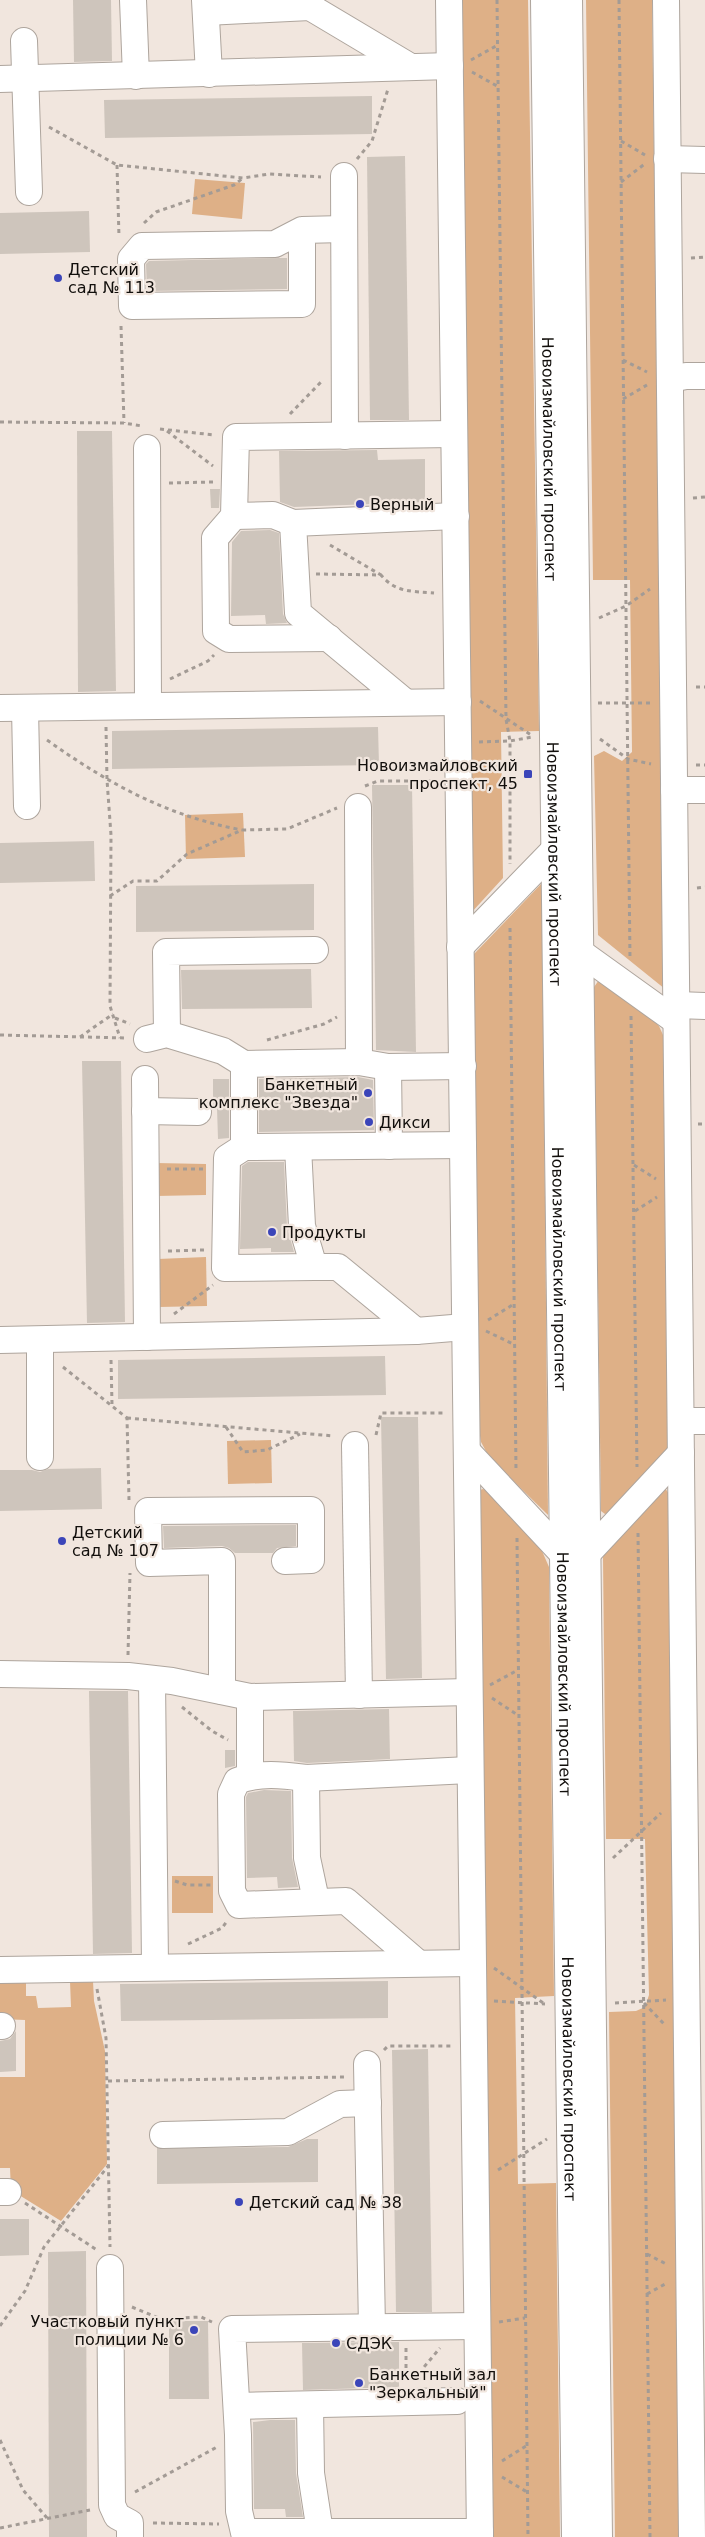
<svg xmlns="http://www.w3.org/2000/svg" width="705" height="2537" viewBox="0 0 705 2537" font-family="'DejaVu Sans',sans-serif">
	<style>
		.green { fill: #deb087 }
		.building { fill: #cec5bc }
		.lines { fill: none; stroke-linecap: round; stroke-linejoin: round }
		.minor-casing { stroke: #aea59d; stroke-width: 28 }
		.path { stroke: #a39b95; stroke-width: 3; stroke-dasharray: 4 4; stroke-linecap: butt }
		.minor { stroke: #fff; stroke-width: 26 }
		.poi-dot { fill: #3b45b9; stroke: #f1e6de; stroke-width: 2 }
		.labels { text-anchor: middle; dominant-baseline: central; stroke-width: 4.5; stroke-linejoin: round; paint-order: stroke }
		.poi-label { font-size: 16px; fill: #120f0c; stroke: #f1e6de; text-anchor: start }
		.street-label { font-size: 16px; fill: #120f0c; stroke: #f1e6de }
	</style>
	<rect width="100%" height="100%" fill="#f1e6de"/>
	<!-- green -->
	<g class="green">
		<polygon points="459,0 528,0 539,731 501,732 503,878 471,913"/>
		<polygon points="586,0 652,0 665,989 598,935 594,756 604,751 622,761 632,752 630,580 593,580"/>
		<polygon points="195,179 245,183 242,219 192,214"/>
		<polygon points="243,813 245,857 186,859 185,815"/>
		<polygon points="542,883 548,1515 489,1457 481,1442 478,1423 474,954"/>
		<polygon points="599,980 608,980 659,1026 663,1035 668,1449 608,1513 605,1514 601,1511 594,987"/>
		<polygon points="156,1163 206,1164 206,1195 156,1196"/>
		<polygon points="206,1257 207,1306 159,1307 158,1259"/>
		<polygon points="271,1440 272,1483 228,1484 227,1441"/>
		<polygon points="665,1488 669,1494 682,2537 615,2537 609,2012 636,2011 645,2007 649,1995 645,1839 606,1839 603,1557 609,1546"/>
		<polygon points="483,1489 490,1492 542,1551 549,1567 554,1996 515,1998 518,2184 556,2183 560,2537 489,2537 480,1490"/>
		<rect x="172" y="1876" width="41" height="37"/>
		<polygon points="0,1976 26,1976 26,1996 36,1996 38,2008 71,2007 70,1981 93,1981 94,2001 105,2051 107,2164 61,2221 11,2190 10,2168 0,2168 0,2077 25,2077 25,2020 0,2019"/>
	</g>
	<!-- building -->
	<g class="building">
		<polygon points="73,0 111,0 112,61 74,62"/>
		<polygon points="372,96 372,134 105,138 104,100"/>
		<polygon points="405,156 409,420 370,420 367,157"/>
		<polygon points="89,211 90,252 0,254 0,213"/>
		<polygon points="280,258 287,258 287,289 147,291 146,264 149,261"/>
		<polygon points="77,431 112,431 116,691 78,692"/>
		<polygon points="377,450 378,460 425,459 425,502 294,507 280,502 279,451"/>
		<polygon points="210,489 220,489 219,508 211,508"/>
		<polygon points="270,530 279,533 283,614 287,623 266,624 265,615 231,616 232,542 241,531"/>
		<polygon points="378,727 379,765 112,769 112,731"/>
		<polygon points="372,785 412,785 416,1052 376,1050"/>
		<polygon points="94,841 95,881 0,883 0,843"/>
		<polygon points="314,884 314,930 136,932 136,886"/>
		<polygon points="311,969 312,1008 182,1009 181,970"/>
		<polygon points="82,1061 121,1061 125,1322 87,1323"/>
		<polygon points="358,1077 373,1080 374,1130 259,1132 259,1079"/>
		<polygon points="213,1079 229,1079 229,1138 218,1139 217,1108 213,1108"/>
		<polygon points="248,1162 284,1162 287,1227 294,1252 271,1252 271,1248 240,1249 242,1166"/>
		<polygon points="385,1356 386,1395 118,1399 118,1360"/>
		<polygon points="381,1417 418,1417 422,1678 386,1679"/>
		<polygon points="101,1468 102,1509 0,1511 0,1470 32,1470 40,1472 48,1469"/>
		<polygon points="296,1525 296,1546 277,1548 273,1553 235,1553 229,1548 222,1546 164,1548 163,1526"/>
		<polygon points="89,1691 128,1691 132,1953 93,1954"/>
		<polygon points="389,1709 390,1759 307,1763 294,1761 293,1711"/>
		<polygon points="225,1750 235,1750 235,1766 225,1768"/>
		<polygon points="264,1790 291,1791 292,1858 298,1887 278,1888 277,1877 247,1878 246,1797 248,1793"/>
		<polygon points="388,1981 388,2018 121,2021 120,1984"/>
		<polygon points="16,2031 16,2071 0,2072 0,2041 10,2039"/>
		<polygon points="428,2049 432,2312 396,2312 392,2050"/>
		<polygon points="307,2139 318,2139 318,2182 157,2184 157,2148 288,2147"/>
		<polygon points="0,2219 29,2219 29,2255 0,2256"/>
		<polygon points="86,2251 87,2537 49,2537 48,2252"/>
		<polygon points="169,2321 208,2321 209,2399 169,2399"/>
		<polygon points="399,2342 399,2387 303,2390 302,2343"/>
		<polygon points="270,2420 295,2420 296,2473 303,2517 286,2517 285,2509 254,2509 253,2422"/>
	</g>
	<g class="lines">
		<!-- minor casing -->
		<g class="minor-casing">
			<g id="minor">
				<polyline points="133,0 136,76"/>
				<polyline points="205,0 209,74"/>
				<polyline points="305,0 310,7 409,66"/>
				<polyline points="449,0 480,2537"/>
				<path id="s1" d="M544,0l31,2537"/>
				<polyline points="569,0 599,2537"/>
				<polyline points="666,0 692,2537"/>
				<polyline points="206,12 310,7"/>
				<polyline points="24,41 29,192"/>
				<polyline points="0,79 450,66"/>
				<polyline points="667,159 705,160"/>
				<polyline points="344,176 345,436"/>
				<polyline points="302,230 302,304 132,306 131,259 142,246 275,244 302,230 344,229"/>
				<polyline points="670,379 686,376 705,376"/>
				<polyline points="147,448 148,706"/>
				<polyline points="234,516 273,515 293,523"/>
				<polyline points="329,638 229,639 216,631 215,538 234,516 236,437 453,434"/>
				<polyline points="404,701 298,613 293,523 456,516"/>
				<polyline points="0,708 458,702"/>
				<polyline points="25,708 27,806"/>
				<polyline points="674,790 705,790"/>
				<polyline points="358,807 359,1062"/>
				<polyline points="460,947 554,850 563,850"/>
				<polyline points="567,952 580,952 676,1021"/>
				<polyline points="677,1005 705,1006"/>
				<polyline points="167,1034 166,952 315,950"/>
				<polyline points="147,1039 167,1034 223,1051 244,1064"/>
				<polyline points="463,1066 388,1067 359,1062 244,1064 244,1147 463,1145"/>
				<polyline points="388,1067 389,1146"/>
				<polyline points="145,1079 147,1337"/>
				<polyline points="145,1111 198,1112"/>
				<polyline points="244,1147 227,1158 225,1268 314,1267 302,1226 298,1147"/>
				<polyline points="314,1267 338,1267 416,1331"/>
				<polyline points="0,1340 416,1331 465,1327"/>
				<polyline points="681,1421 705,1421"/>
				<polyline points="355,1445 359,1695"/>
				<polyline points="467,1451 563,1554 587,1554 681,1453"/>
				<polyline points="40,1457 40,1340"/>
				<polyline points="0,1674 128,1676 172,1681 250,1697 469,1692"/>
				<polyline points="152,1679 155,1966"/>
				<polyline points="222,1691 222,1561 149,1563 148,1511 311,1510 311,1560 285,1561"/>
				<polyline points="250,1776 250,1697"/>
				<polyline points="306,1778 307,1858 316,1900"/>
				<path d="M418,1963l-72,-62 -107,4 -7,-14 -1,-97 6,-13c22,-9 46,-6 69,-3l163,-8"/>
				<polyline points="0,1970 472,1963"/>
				<polyline points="0,2026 2,2026"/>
				<polyline points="367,2064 372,2328"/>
				<polyline points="163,2135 288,2132 340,2104 368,2103"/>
				<polyline points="0,2192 8,2192"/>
				<polyline points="110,2268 112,2505 117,2516 130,2523 130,2537"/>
				<polyline points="310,2405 311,2473 320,2532"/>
				<polyline points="237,2406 457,2401"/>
				<polyline points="245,2532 480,2532"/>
				<polyline points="245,2537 239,2511 238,2435 232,2329 477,2326"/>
			</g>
		</g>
		<!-- path -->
		<g class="path">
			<polyline points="497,0 506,719 510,741 510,864"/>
			<polyline points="619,0 630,959"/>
			<polyline points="471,60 496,46"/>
			<polyline points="472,72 497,86"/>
			<polyline points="49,127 117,165 243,178 269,174 321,177"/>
			<polyline points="621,141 645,155"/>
			<polyline points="357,159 372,141 388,89"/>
			<polyline points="117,165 119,237"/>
			<polyline points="621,182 646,163"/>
			<polyline points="144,223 156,212 234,185 243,178"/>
			<polyline points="691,258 705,257"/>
			<polyline points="121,326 124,423"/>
			<polyline points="623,360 647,372"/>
			<polyline points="623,399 647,385"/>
			<polyline points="290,414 322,381"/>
			<polyline points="0,422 124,423 142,426"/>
			<polyline points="160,429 214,435"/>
			<polyline points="167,431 213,466"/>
			<polyline points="169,483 213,482"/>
			<polyline points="693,498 705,497"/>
			<polyline points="330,545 381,575"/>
			<path d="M316,574l65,1c15,18 31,16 53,18"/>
			<polyline points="599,618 626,606 650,589"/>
			<polyline points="170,679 208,661 214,655"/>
			<polyline points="696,687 705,687"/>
			<polyline points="480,701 531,735"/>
			<polyline points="598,703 652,703"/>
			<polyline points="106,727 107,780 111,835 110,1006 120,1038"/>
			<polyline points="600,739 628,759 651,764"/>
			<path d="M47,740c62,44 120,76 195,90"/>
			<polyline points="479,742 510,741 532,737"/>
			<polyline points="696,765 705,765"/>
			<polyline points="365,786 378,781 438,781"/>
			<polyline points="697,888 705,887"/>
			<polyline points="110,896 133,881 157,881 187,854 242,830 287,829 337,808"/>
			<polyline points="510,928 516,1471"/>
			<polyline points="631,1016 637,1467"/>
			<polyline points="115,1018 130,1024"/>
			<polyline points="0,1035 127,1038"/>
			<polyline points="80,1037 113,1014"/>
			<polyline points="267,1040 324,1024 337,1017"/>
			<polyline points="698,1124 705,1124"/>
			<polyline points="634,1165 656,1179"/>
			<polyline points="167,1169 206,1169"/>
			<polyline points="635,1211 657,1197"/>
			<polyline points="168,1251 204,1250"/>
			<polyline points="174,1314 213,1285"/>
			<polyline points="488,1320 514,1304"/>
			<polyline points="486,1331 515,1345"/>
			<polyline points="111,1360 112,1404"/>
			<polyline points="63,1367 127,1418 129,1500"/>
			<polyline points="127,1418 334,1436"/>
			<polyline points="226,1427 243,1452 267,1450 300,1434"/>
			<polyline points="376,1435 381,1413 443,1413"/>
			<polyline points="638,1533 650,2537"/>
			<polyline points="517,1538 528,2537"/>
			<polyline points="128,1655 130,1573"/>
			<polyline points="490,1685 518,1670"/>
			<polyline points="492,1698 519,1716"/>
			<polyline points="182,1707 212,1731 228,1740"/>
			<polyline points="613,1858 661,1813"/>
			<polyline points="175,1881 187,1885 211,1885"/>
			<polyline points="188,1944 222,1928 227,1921"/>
			<polyline points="494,1968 546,2005"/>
			<polyline points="97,1989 106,2038 110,2247"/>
			<polyline points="494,2001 545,2004"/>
			<polyline points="615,2003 666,2000"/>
			<polyline points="644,2003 664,2024"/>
			<polyline points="384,2050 388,2046 451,2046"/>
			<polyline points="108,2081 345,2077"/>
			<polyline points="498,2170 547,2139"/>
			<polyline points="25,2203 97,2250"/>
			<polyline points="647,2254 668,2265"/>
			<polyline points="647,2294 667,2283"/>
			<polyline points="132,2307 161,2319 201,2317 212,2322"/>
			<polyline points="499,2322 525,2318"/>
			<polyline points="0,2326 25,2291 44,2247 109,2165"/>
			<polyline points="406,2348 406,2379"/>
			<polyline points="417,2379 419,2379 419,2373 440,2348"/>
			<polyline points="0,2440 23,2490 47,2518"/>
			<polyline points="502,2461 526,2446"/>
			<polyline points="502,2477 527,2492"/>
			<polyline points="135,2492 217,2447"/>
			<polyline points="153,2523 219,2524"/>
			<polyline points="0,2528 90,2510"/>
		</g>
		<!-- minor -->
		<use href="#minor" class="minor"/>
	</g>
	<!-- markers -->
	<g class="poi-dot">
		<circle cx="58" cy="278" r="5"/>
		<circle cx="360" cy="504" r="5"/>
		<rect x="523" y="769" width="10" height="10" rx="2.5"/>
		<circle cx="368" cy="1093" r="5"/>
		<circle cx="369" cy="1122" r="5"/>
		<circle cx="272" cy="1232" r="5"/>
		<circle cx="62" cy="1541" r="5"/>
		<circle cx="239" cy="2202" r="5"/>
		<circle cx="194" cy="2330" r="5"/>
		<circle cx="336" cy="2343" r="5"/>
		<circle cx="359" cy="2383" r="5"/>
	</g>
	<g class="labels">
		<!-- poi labels -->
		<g class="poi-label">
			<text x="68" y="269">Детский<tspan x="68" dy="18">сад № 113</tspan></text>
			<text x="370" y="504">Верный</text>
			<text x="518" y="765" text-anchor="end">Новоизмайловский<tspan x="518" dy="18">проспект, 45</tspan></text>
			<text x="358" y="1084" text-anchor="end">Банкетный<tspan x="358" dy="18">комплекс "Звезда"</tspan></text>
			<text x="379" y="1122">Дикси</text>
			<text x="282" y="1232">Продукты</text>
			<text x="72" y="1532">Детский<tspan x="72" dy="18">сад № 107</tspan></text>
			<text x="249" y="2202">Детский сад № 38</text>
			<text x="184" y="2321" text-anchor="end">Участковый пункт<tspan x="184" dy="18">полиции № 6</tspan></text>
			<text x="346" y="2343">СДЭК</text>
			<text x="369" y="2374">Банкетный зал<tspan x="369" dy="18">"Зеркальный"</tspan></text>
		</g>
		<!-- street labels -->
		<g class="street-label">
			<text stroke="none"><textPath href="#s1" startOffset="459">Новоизмайловский проспект</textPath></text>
			<text stroke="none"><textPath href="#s1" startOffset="864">Новоизмайловский проспект</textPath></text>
			<text stroke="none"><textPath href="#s1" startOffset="1269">Новоизмайловский проспект</textPath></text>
			<text stroke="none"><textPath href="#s1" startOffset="1674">Новоизмайловский проспект</textPath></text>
			<text stroke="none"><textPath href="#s1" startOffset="2079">Новоизмайловский проспект</textPath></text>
		</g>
	</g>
</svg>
